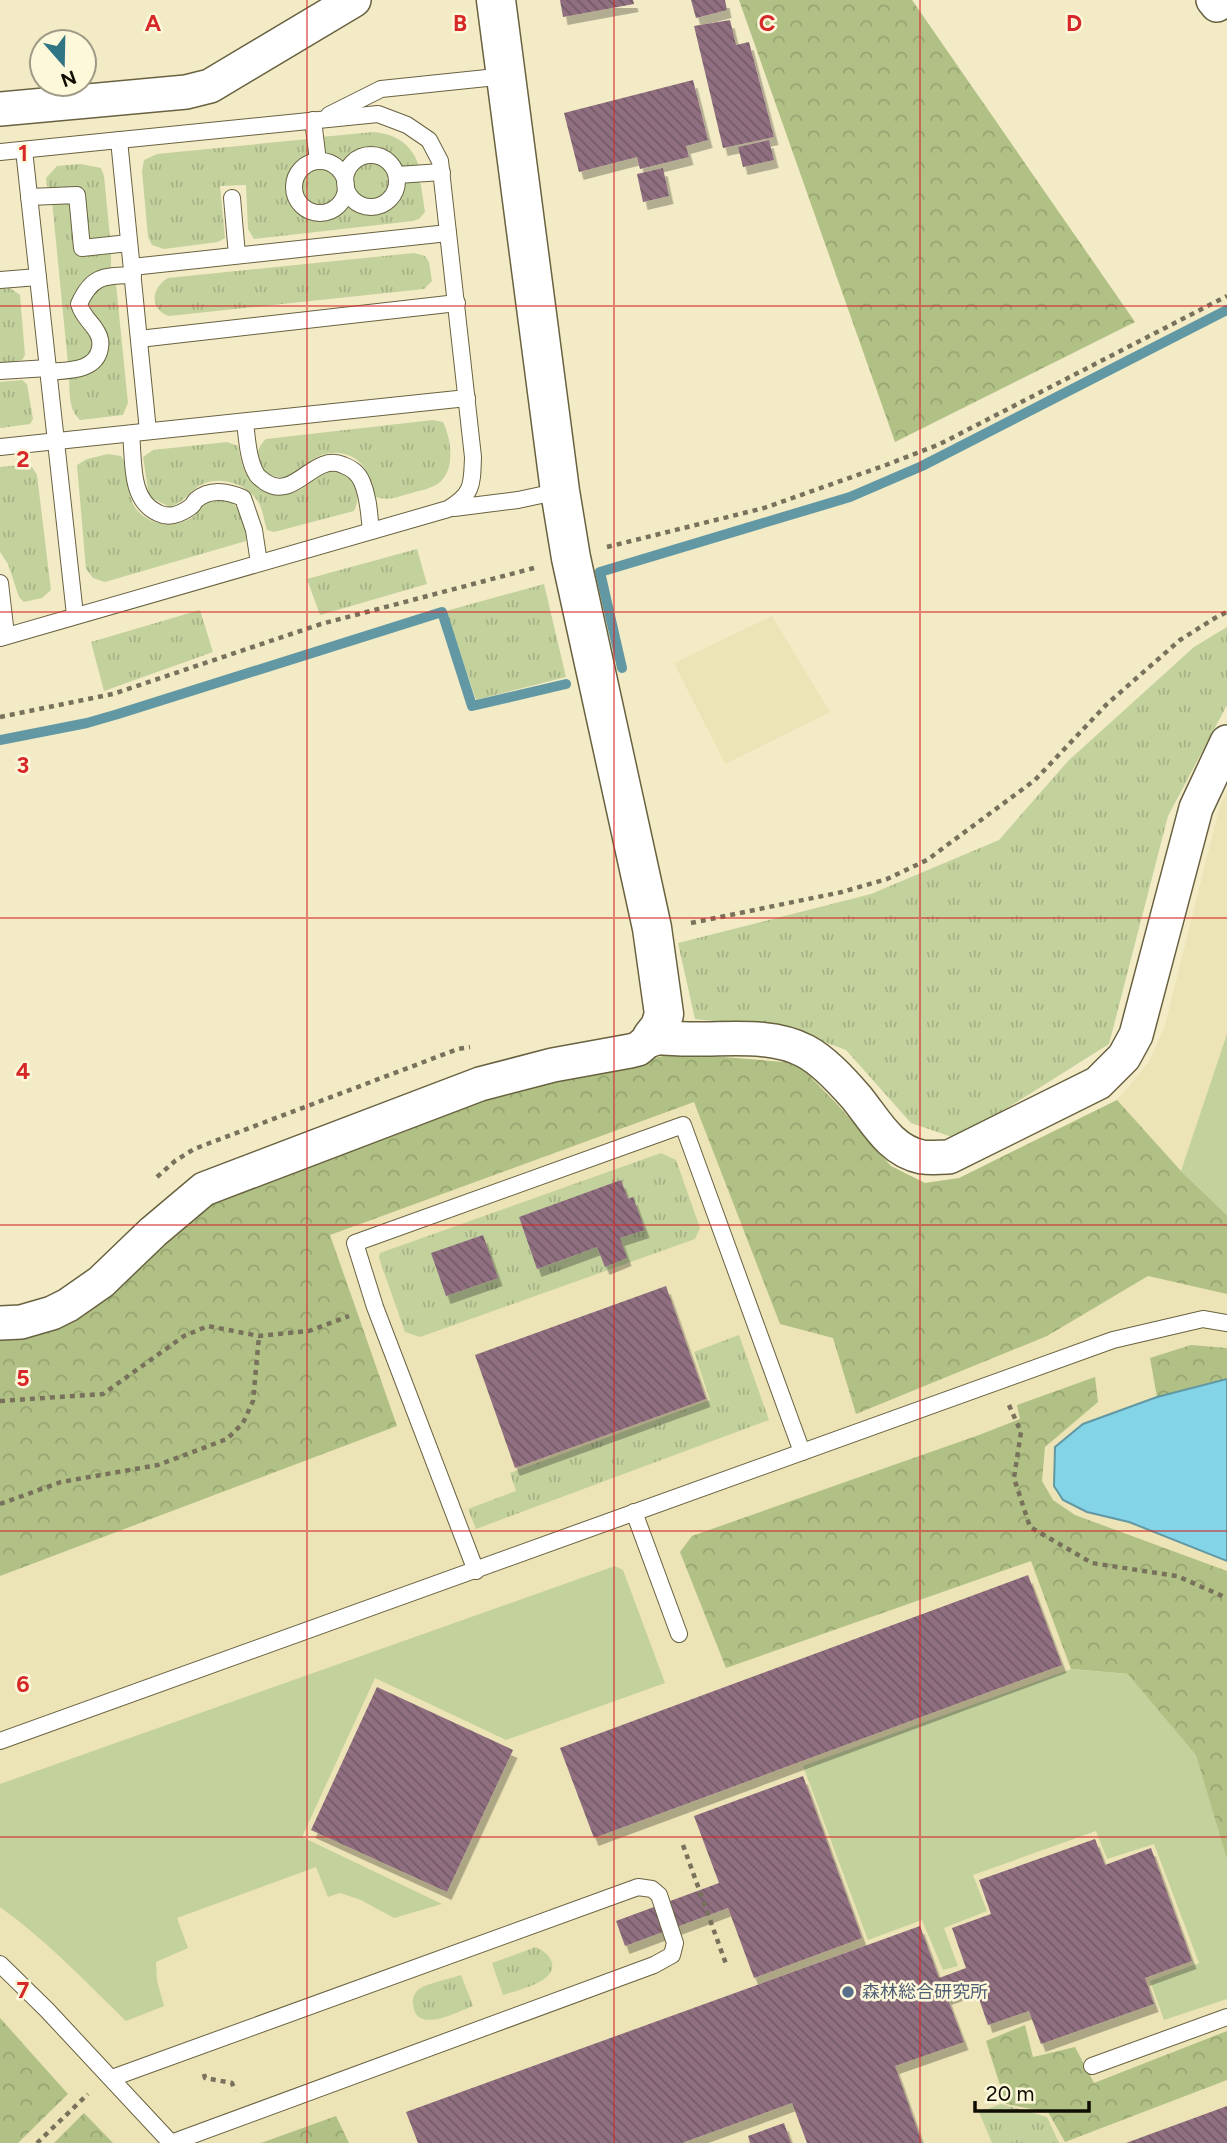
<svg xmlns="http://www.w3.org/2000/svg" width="1227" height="2143" viewBox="0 0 1227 2143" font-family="Figtree,'Noto Sans JP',sans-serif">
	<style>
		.built { fill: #ece3b6 }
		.grass { fill: url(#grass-tufts) }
		.forest { fill: url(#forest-crowns) }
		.green { fill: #c3d19d }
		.water { fill: #84d4e7; stroke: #6198a3; stroke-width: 2 }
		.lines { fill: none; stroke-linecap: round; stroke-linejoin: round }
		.stream { stroke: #6198a3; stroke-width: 10 }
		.building { fill: url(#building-back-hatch); filter: url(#shadow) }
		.service-casing { stroke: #696241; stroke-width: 18 }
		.minor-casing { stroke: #696241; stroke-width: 36 }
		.tertiary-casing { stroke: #696241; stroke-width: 41 }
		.path { stroke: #78725c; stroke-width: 4.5; stroke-dasharray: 5 5; stroke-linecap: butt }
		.service { stroke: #fff; stroke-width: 16 }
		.minor { stroke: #fff; stroke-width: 33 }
		.tertiary { stroke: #fff; stroke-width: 38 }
		.grid { fill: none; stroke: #d62828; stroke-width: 2; stroke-opacity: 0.55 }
		.service-dot { fill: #5c6f8a; stroke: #fef8db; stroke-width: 2.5 }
		.labels { text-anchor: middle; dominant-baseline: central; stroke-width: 5; stroke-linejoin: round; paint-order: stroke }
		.service-label { font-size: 18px; fill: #4e5e75; stroke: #fef8db; text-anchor: start }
		.grid-label { font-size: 23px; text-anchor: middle; font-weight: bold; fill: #d62828; stroke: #fef8db; stroke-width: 5; stroke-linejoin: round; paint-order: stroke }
	</style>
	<defs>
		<pattern id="grass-tufts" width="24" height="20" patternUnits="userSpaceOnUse" patternTransform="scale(1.75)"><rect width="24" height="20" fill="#c3d19d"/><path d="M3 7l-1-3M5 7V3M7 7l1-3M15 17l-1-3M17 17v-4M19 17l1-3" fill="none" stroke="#a6b286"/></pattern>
		<pattern id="forest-crowns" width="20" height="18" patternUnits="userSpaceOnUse" patternTransform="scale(1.75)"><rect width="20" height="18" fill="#b1c185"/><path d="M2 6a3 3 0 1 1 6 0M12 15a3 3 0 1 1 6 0" fill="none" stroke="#97a571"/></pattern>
		<pattern id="building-back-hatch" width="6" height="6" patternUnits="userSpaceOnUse" patternTransform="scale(1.75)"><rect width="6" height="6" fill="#906f80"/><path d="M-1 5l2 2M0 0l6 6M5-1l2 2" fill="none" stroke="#745a67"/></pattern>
		<filter id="shadow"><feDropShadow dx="4.5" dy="8" stdDeviation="0" flood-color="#0004"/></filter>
	</defs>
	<rect width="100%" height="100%" fill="#f3ebc6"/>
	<!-- built -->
	<g class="built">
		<polygon points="772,616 830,712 725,764 674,663"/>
		<polygon points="1227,793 1227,2143 0,2143 0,1335 481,1100 837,1104 891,1166 924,1183 959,1178 1117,1100 1149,1062 1165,1025 1220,805"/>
	</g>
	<!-- grass -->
	<g class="grass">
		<path d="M374,132c21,2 38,12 45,34l-19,5c-13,-25 -30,-26 -53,-12l-2,7 -4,-5 -17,-5 -3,-19z"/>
		<path d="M308,139l3,17c-58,28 8,93 38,46 14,17 43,14 52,-8 2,-3 1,-8 1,-11l17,-2 2,4 4,27 -6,7 -6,2 -159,18 -6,-10 -2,-44 -26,1 5,52 -7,4 -54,7 -12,-4 -4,-8 -6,-66 2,-11 13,-6z"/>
		<circle cx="371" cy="181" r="22"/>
		<polygon points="81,164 101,168 104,176 110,237 107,239 88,241 84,188 51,188 47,186 46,178 57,166"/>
		<circle cx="320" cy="186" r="22"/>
		<path d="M52,201h20l5,54 34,-2v20c-20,0 -29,2 -36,23l18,38 1,22 -26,8z"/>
		<path d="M414,253l11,3 4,6 3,19 -8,8 -255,27c-20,-7 -18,-28 -1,-38z"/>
		<path d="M102,282l14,2 12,119 -5,12 -43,5c-12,-11 -10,-28 -11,-43l19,-6 12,-45 -16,-26z"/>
		<polygon points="10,288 20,295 25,355 22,360 0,364 0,289"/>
		<polygon points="22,380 27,384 33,419 30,424 0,428 0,382"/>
		<path d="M433,420l10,2c8,16 13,48 -4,61 -8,6 -21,8 -31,11 -11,3 -20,7 -32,3 -3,-8 -5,-17 -9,-25 -11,-21 -38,-25 -56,-11 -10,7 -18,18 -32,16 -21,-2 -29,-24 -13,-38z"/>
		<path d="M227,442l11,4c5,26 10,43 39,47 11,2 17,0 26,-5 7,-5 16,-14 23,-16 8,-1 16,1 23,3 6,13 12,22 5,36l-80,21 -7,-2c-3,-9 -4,-19 -8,-27 -11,-19 -39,-28 -58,-18 -13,7 -15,17 -32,22l-20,-11 -6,-39 10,-7z"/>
		<path d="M108,454l13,2c14,19 -1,48 27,63 14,8 33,7 46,-3 4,-3 6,-9 10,-12 1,0 10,-3 11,-3 24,-6 32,21 31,40l-141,41 -12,-4 -7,-9 -9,-104 10,-6z"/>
		<polygon points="23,465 32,467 37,475 51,590 42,598 24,602 19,597 8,564 0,552 0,467"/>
		<polygon points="417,549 427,584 320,615 307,579"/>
		<polygon points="544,584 566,677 476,700 446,611"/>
		<polygon points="200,610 213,652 104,691 91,642"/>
		<polygon points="1227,627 1227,705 1168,816 1109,1044 958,1139 911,1123 846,1050 792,1030 695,1019 678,943 871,894 999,840 1068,761 1194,647"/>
		<polygon points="661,1153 676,1160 700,1228 695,1239 420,1337 405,1332 379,1258 380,1253"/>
		<polygon points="739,1335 769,1420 476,1529 468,1509 516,1491 510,1473 710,1400 694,1352"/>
		<path d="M536,1947c7,4 14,8 16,16 4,20 -35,27 -49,32l-11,-32z"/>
		<path d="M461,1975l12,31c-16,6 -58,29 -60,-2 -1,-5 1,-11 6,-15 9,-6 31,-10 42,-14z"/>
		<polygon points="1001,2104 1047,2117 1059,2143 992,2143 979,2112"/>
	</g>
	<!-- forest -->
	<g class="forest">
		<polygon points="739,0 912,0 1135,322 895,442"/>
		<polygon points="675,1053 797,1063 837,1104 891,1166 925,1183 959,1178 1117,1100 1181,1171 1227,1215 1227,1294 1148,1276 1047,1336 856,1414 833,1338 780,1324 694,1102 330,1235 397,1426 0,1576 0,1335 116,1289 216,1199 481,1100"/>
		<polygon points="1191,1345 1227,1348 1227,1379 1157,1397 1150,1358"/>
		<polygon points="1095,1377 1098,1402 1045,1447 1042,1481 1053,1500 1075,1515 1227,1571 1227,1864 1128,1674 1071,1669 1031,1561 726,1668 680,1552 692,1536 979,1435 1020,1419 1017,1405"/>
		<polygon points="0,2018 68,2094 18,2143 0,2143"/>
		<polygon points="1025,2025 1033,2057 1075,2047 1094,2083 1227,2031 1227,2080 1065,2142 1048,2112 1006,2104 986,2041"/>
		<polygon points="84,2113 113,2143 54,2143"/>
		<polygon points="336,2116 349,2143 261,2143"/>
	</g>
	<!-- green -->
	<g class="green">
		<polygon points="1227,1034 1227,1215 1181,1171"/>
		<path d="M615,1566l8,4 42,113 -159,57 -131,-62 -73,159 140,67 -48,14 -33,-18 -21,-7 -12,4 -12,-30 -139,51 11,30 -32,14 1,19 7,25 -38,15c-40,-39 -80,-81 -126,-114v-123z"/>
		<polygon points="1071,1669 1128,1674 1196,1755 1227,1859 1227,1999 1164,2020 1150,1981 1199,1963 1154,1844 1107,1859 1096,1831 973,1875 987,1911 944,1928 958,1966 943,1970 922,1920 868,1940 803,1766"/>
	</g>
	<!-- water -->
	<polygon class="water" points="1227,1379 1227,1561 1129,1522 1087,1512 1063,1500 1054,1486 1055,1447 1083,1424 1157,1397"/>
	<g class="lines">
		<!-- stream -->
		<g class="stream">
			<polyline points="622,668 600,572 850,497 922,466 1227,310"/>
			<polyline points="0,740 87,723 118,714 442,612 472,706 566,684"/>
		</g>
	</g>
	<!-- building -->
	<g class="building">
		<polygon points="560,0 633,0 634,4 563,17"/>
		<polygon points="691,0 725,0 727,10 696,18"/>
		<polygon points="730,20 736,45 749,42 774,137 723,148 694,26"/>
		<polygon points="693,80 708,140 686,146 689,157 640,169 637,157 579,172 564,113"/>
		<polygon points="769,140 774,160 743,167 738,147"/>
		<polygon points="663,168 669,196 643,202 637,174"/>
		<polygon points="621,1180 628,1199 633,1197 645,1230 620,1238 627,1258 605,1267 597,1247 537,1269 519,1217"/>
		<polygon points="483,1235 498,1278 446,1296 431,1253"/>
		<polygon points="666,1286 706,1399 515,1468 475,1355"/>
		<polygon points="1028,1575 1062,1665 594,1838 560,1748"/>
		<polygon points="377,1687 513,1750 447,1892 311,1830"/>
		<polygon points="803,1776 862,1938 754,1978 728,1908 625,1946 616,1921 719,1883 694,1816"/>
		<polygon points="1095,1839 1105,1865 1151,1848 1192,1961 1145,1978 1154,2004 1041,2044 1029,2011 988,2025 975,1987 947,1997 964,2042 895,2066 922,2143 807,2143 792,2103 682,2143 418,2143 406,2112 920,1926 939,1978 966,1968 952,1928 991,1914 979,1880"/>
		<polygon points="1227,2106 1227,2143 1126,2143"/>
		<polygon points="784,2123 791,2143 750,2143 748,2136"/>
	</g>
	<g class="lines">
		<!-- service casing -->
		<g class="service-casing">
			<g id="service">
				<polyline points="329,115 381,89 506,76"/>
				<polyline points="313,120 318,161"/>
				<polyline points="119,140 148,431"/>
				<polyline points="24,150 75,615"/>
				<path d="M0,152l378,-38 29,11 22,15 11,21 33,296c-1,28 0,37 -25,52l-448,129"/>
				<circle cx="371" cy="181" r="26"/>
				<circle cx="320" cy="187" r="26"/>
				<polyline points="397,175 442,172"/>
				<polyline points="29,197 77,195 82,248 129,243"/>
				<polyline points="232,198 237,255"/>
				<polyline points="132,267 448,233"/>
				<polyline points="0,280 38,277"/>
				<polyline points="139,339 457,303"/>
				<polyline points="0,371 48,368"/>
				<path d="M48,372c19,-2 48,0 52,-24 1,-5 0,-11 -3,-16 -6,-11 -13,-13 -18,-28 13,-29 25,-28 54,-29"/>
				<path d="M245,422c2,16 3,39 12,53 1,2 6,5 8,7 30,20 48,-30 78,-17 10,4 15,8 19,17 7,16 7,33 9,49"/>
				<path d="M131,434c3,26 -2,66 27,79 10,5 21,2 31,-5 6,-4 2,-2 7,-8 14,-12 31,-9 47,-2l11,32 5,33"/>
				<polyline points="0,447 467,398"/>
				<polyline points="454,508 518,500 560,491"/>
				<polyline points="0,583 6,635"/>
				<polyline points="634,1512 679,1634"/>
				<polyline points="476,1571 375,1307 355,1243 683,1125 802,1452"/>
				<polyline points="0,1741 1113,1340 1203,1319 1227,1323"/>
				<polyline points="0,1964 47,2010 171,2143 654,1965 672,1955 675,1943 659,1895 652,1889 638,1887 112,2078"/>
				<polyline points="1092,2066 1227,2017"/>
			</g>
		</g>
		<!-- minor casing -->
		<g class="minor-casing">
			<g id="minor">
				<polyline points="1213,0 1217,5"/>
				<polyline points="0,109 186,92 210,86 354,0"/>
				<path d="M0,1323l21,-1 31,-9 16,-8 33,-23 52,-50 51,-43 276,-105 73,-19 77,-14 8,-2 14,-12c12,1 25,2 37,2 38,1 81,-6 116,12 19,10 37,30 51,46 19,23 34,54 66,60 8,1 18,0 27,0l149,-74 26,-26 12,-22 60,-227 31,-66"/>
			</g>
		</g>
		<!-- tertiary casing -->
		<g class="tertiary-casing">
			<polyline id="tertiary" points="496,0 560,491 571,558 652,928 664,1014 660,1027 652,1037"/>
		</g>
		<!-- path -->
		<g class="path">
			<polyline points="607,547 764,508 886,465 940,444 1227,296"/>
			<polyline points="0,717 113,694 321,624 534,568"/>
			<polyline points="691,923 842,892 887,879 927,860 1035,780 1107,704 1180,640 1215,618 1227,612"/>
			<polyline points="157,1177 175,1161 194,1149 458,1049 470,1047"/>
			<polyline points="0,1401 103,1394 184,1336 208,1326 259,1336 309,1331 349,1316"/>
			<polyline points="1009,1405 1021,1432 1014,1478 1030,1527 1092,1563 1177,1576 1227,1598"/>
			<polyline points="0,1504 61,1482 158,1465 227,1439 243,1423 253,1401 259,1336"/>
			<polyline points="683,1845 726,1964"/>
			<polyline points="204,2074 205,2078 232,2083 235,2091"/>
			<polyline points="37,2143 88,2094"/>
		</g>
		<!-- service -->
		<use href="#service" class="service"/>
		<!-- minor -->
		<use href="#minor" class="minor"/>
		<!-- tertiary -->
		<use href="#tertiary" class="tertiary"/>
	</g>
	<!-- grid -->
	<path class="grid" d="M307,0v2143M614,0v2143M920,0v2143M0,306h1227M0,612h1227M0,918h1227M0,1225h1227M0,1531h1227M0,1837h1227"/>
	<!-- markers -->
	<circle class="service-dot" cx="848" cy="1992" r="7"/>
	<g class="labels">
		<!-- service labels -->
		<g class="service-label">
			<text x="862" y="1992">森林総合研究所</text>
		</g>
	</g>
	<g class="grid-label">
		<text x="153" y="31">A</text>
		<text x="460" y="31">B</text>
		<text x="767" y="31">C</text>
		<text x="1074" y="31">D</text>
		<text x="23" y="161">1</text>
		<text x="23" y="467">2</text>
		<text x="23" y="773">3</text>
		<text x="23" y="1079">4</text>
		<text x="23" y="1386">5</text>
		<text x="23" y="1692">6</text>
		<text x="23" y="1998">7</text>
	</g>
	<!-- north arrow -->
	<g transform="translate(63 63) rotate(160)"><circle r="33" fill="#fef8db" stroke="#9f9a85" stroke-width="2"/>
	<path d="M0-5L12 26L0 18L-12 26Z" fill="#307583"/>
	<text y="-10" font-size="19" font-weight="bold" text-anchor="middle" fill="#100d03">N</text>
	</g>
	<!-- scale -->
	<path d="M975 2101v10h114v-10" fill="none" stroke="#100d03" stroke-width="3.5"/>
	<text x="986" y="2101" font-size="21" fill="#100d03" stroke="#fef8db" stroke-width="5" paint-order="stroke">20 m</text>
</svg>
